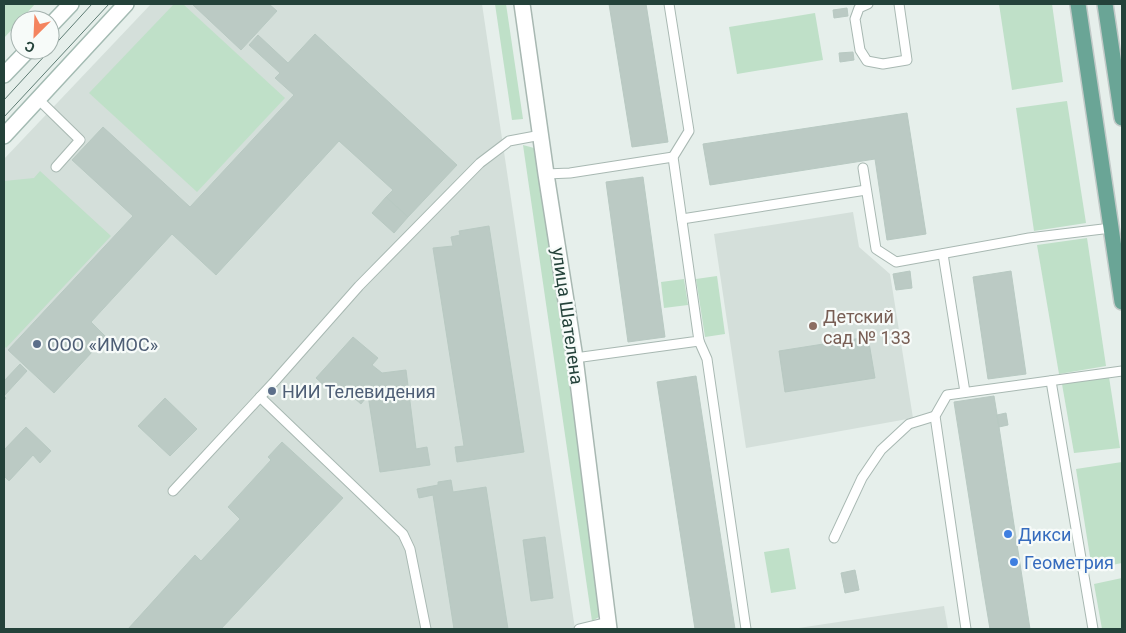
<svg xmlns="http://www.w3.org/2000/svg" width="1126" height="633" viewBox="0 0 1126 633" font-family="Roboto,sans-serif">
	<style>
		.built { fill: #d4dfda }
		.green { fill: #bfe0c8 }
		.building { fill: #bbcac4; stroke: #b8c9c2 }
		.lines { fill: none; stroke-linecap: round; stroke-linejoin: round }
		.lane-casing { stroke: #a8b8b2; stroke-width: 11 }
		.street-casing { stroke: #a8b8b2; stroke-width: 18 }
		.secondary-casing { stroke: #a4bbb3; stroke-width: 18 }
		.primary-casing { stroke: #c2cac8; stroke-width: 18 }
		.lane { stroke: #fff; stroke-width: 9 }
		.street { stroke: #fff; stroke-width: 15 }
		.secondary { stroke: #fff; stroke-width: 15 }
		.primary { stroke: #6aa596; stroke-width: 15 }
		.tram { stroke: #5f7d75; stroke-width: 1 }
		.education-dot { fill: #8d6e63; stroke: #f7fbf9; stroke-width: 2 }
		.service-dot { fill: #5c6f8a; stroke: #f7fbf9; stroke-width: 2 }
		.shop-dot { fill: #3f7fe0; stroke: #f7fbf9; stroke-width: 2 }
		.labels { text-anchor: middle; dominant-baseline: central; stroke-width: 4.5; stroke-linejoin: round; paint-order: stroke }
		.street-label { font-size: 18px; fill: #24423a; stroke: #f7fbf9 }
		.education-label { font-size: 18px; fill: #785e54; stroke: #f7fbf9; text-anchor: start }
		.service-label { font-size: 18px; fill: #4e5e75; stroke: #f7fbf9; text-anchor: start }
		.shop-label { font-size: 18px; fill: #366cbe; stroke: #f7fbf9; text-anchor: start }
	</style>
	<rect width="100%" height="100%" fill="#e6efeb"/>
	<!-- built -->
	<g class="built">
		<polygon points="151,4 482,4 575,629 4,629 4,159"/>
		<polygon points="853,212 859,247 890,274 913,418 746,448 714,234"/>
		<polygon points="944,606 948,629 792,629"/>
	</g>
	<!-- green -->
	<g class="green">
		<polygon points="4,4 35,4 4,38"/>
		<polygon points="174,4 183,4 285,98 197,192 89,93"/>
		<polygon points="495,4 506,4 523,119 512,120"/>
		<polygon points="999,4 1052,4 1063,82 1012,90"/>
		<polygon points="815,13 823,60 737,74 729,27"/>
		<polygon points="1067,101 1086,223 1034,231 1016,108"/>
		<polygon points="523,145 534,148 537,154 601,609 599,617 592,621"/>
		<polygon points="40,171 111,236 6,348 4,346 4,181 34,178"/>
		<polygon points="1087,238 1106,366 1059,374 1037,245"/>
		<polygon points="717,276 725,334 705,337 696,279"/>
		<polygon points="684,279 688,305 664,308 661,282"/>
		<polygon points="1109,377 1120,448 1074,453 1062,384"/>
		<polygon points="1122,462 1122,563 1092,569 1076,469"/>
		<polygon points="789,548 796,589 771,593 764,552"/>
		<polygon points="1122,578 1122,629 1102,629 1094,584"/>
	</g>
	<!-- building -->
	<g class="building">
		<polygon points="192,4 269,4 277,11 241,50"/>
		<polygon points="609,4 646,4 668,142 632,147"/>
		<polygon points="847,8 848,16 834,18 833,10"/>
		<polygon points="315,34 457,165 408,217 386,197 393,190 339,141 216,275 172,234 91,322 106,337 54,393 8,350 133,216 72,160 103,127 190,207 294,95 275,78 280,73 249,45 258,35 288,63"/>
		<polygon points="853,52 854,60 840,62 839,53"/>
		<polygon points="907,113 926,234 887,240 875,159 710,185 703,144"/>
		<polygon points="643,177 665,337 628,342 606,182"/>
		<polygon points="386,197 408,217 394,233 372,213"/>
		<polygon points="489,226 524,452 457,462 455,447 464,446 433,248 453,246 451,237 460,235 459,231"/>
		<polygon points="910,271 912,288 896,290 893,274"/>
		<polygon points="1011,271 1026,374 988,379 973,277"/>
		<polygon points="353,337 378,358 372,365 382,373 406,370 416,449 427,447 430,465 380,472 368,395 361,404 346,391 339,399 316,378"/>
		<polygon points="868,337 875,378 785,392 779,351"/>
		<polygon points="20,364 27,371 4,396 6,398 4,401 4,381"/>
		<polygon points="696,376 716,507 735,629 695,629 657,382"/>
		<polygon points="994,396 999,427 1030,629 990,629 982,581 954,402"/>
		<polygon points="165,398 197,429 170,456 138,426"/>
		<polygon points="1006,413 1008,425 999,427 997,415"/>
		<polygon points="26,427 51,451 40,463 33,455 9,481 4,476 4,450"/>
		<polygon points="282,442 343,498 221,629 128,629 195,555 201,561 240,519 228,507 271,460 268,457"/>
		<polygon points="451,480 453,492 486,487 508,629 454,629 433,495 419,498 417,489 438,485 438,482"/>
		<polygon points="545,537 553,598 531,601 523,540"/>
		<polygon points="855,570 859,590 845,593 841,573"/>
	</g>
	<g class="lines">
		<!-- lane casing -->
		<g class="lane-casing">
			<g id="lane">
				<polyline points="868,4 859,8 855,19 860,50 867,61 883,64 907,60 899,4"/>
				<polyline points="38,99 80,140 56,167"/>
				<polyline points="863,168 876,249 896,262 1029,238 1111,228"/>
				<polyline points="546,174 570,173 673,157"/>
				<polyline points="682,219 866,190"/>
				<polyline points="943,254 965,392"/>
				<polyline points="699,341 707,359 746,629"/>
				<polyline points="575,358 699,341 673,157 689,131 669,4"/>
				<polyline points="1051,381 1093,629"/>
				<polyline points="260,397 403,534 410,549 426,629"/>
				<polyline points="173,491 275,381 359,286 480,163 509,141 541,135"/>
				<polyline points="834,538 862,478 881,450 909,424 935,416"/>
				<polyline points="579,629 608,622"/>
				<polyline points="966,629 935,416 947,395 1122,371"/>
			</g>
		</g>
		<!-- street casing -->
		<g class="street-casing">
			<polyline id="street" points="522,4 546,174 575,358 609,629"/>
		</g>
		<!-- secondary casing -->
		<g class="secondary-casing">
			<g id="secondary">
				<polyline points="50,26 71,4"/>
				<polyline points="4,75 28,50"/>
				<polyline points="4,136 126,4"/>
			</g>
		</g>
		<!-- primary casing -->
		<g class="primary-casing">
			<g id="primary">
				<polyline points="1078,4 1122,302"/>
				<polyline points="1105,4 1122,118"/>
			</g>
		</g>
		<!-- lane -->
		<use href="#lane" class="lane"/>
		<!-- street -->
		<use href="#street" class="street"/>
		<!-- secondary -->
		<use href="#secondary" class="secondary"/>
		<!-- primary -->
		<use href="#primary" class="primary"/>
		<!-- tram -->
		<g class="tram">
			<polyline points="50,50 92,4"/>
			<polyline points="4,100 50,50"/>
			<polyline points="4,117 109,4"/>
		</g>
	</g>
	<!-- markers -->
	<circle class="education-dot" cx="813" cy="326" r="5"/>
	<g class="service-dot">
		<circle cx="37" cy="344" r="5"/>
		<circle cx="272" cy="391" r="5"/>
	</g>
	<g class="shop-dot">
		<circle cx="1008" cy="534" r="5"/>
		<circle cx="1014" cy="562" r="5"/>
	</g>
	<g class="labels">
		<!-- street labels -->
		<g class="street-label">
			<text transform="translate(568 316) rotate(82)">улица Шателена</text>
		</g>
		<!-- education labels -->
		<g class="education-label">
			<text x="823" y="316">Детский<tspan x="823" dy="21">сад № 133</tspan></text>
		</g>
		<!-- service labels -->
		<g class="service-label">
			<text x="47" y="344">ООО «ИМОС»</text>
			<text x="282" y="391">НИИ Телевидения</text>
		</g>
		<!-- shop labels -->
		<g class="shop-label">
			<text x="1018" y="534">Дикси</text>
			<text x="1024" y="562">Геометрия</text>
		</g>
	</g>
	<!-- border -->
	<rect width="1126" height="633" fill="none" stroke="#24423a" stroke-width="10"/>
	<!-- north arrow -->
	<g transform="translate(35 35) rotate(204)"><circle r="24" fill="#f7fbf9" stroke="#a3b1ad"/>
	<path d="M0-4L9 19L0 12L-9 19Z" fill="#f4845f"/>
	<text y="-8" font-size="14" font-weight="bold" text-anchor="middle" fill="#24423a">С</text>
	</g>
</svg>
